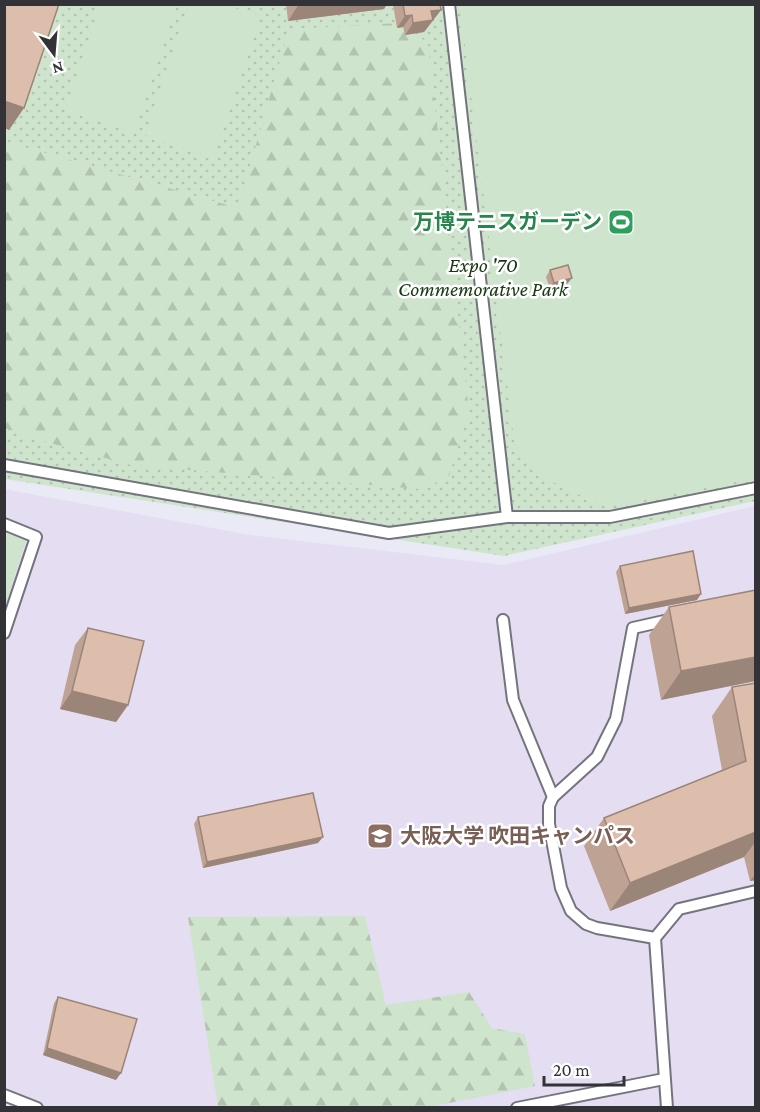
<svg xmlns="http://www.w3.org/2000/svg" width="760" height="1112" viewBox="0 0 760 1112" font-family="'Crimson Pro','Noto Sans JP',serif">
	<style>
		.education { fill: #e5ddf2 }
		.grass { fill: url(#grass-dots) }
		.forest { fill: url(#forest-firs) }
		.pitch { fill: #cfe4cd }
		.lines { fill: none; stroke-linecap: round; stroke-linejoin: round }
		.service-casing { stroke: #74747e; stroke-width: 14 }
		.service { stroke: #fff; stroke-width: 10 }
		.wall { fill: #bea394 }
		.shaded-wall { fill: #9b8578 }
		.building { fill: #ddbeac; stroke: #9b8578; stroke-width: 1.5 }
		.labels { text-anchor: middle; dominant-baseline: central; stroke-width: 5; stroke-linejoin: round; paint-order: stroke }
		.leisure-label { font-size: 21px; font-weight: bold; fill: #27864d; stroke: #fff; text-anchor: end }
		.park-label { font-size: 21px; font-style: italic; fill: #173813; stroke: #fff }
		.education-label { font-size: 21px; font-weight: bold; fill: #785e54; stroke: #fff; text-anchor: start }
	</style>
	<defs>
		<pattern id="grass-dots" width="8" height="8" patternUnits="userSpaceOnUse" patternTransform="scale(1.5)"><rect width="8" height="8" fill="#cfe4cd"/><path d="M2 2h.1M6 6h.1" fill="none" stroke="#b2c4b1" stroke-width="1.8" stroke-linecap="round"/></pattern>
		<pattern id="forest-firs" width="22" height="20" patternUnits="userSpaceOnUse" patternTransform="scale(1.5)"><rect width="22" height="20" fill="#cfe4cd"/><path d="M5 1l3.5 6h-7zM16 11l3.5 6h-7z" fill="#b2c4b1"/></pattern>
	</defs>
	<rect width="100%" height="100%" fill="#e9eaf6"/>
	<!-- education -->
	<polygon class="education" points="4,489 250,535 504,565 755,506 755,1107 5,1107"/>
	<!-- grass -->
	<polygon class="grass" points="4,5 755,5 755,501 504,556 5,479"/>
	<!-- forest -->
	<g class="forest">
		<polygon points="400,23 428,43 469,412 448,479 419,489 131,465 28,437 5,428 4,141 238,208 289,29"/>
		<polygon points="365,916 386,1005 469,992 492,1028 525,1034 535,1086 429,1107 218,1107 188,917"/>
	</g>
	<!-- pitch -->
	<g class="pitch">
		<polygon points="101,5 177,5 134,132 66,110"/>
		<polygon points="189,5 225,5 261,16 213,158 145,135"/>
		<polygon points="460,5 755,5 755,478 635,502 602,504 562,488 526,463 514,440"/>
		<polygon points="5,533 26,540 5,607 4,533"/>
	</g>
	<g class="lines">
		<!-- service casing -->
		<g class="service-casing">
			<g id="service">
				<polyline points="4,465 389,533 507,517 449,4"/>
				<polyline points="507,517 610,517 756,488"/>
				<polyline points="4,524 36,537 4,633"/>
				<polyline points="503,620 513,700 553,797"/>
				<polyline points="655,938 597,928 586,924 571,911 561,888 549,824 549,806 553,797 597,757 616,719 633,628 673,619"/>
				<polyline points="4,1095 37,1108"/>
				<polyline points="517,1108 664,1079"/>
				<polyline points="667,1108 655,938 679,909 756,891"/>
			</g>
		</g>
		<!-- service -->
		<use href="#service" class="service"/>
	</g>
	<!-- wall -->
	<g class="wall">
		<polygon points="286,4 387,4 384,9 288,21"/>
		<polygon points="393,4 440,4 441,10 424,32 405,35 403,27 397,28"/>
		<polygon points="550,270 567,284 550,289 546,277"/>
		<polygon points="620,566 697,600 625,614 616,572"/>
		<polygon points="756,590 661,700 649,635 669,607"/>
		<polygon points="88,628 128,705 116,722 60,709 75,645"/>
		<polygon points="756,683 756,880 750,881 744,857 610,911 584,846 604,818 722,770 712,716 732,687"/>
		<polygon points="198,817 318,843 203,868 194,824"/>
		<polygon points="58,997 116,1080 43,1055 54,1003"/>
	</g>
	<!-- shaded-wall -->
	<g class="shaded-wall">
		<polygon points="299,4 387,4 384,9 288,21"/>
		<polygon points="441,10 424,32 405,35 413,23 431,11"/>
		<polygon points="412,15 403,27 397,28 405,16"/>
		<polygon points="4,101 24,108 9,130 4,128"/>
		<polygon points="572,278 567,284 550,289 554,283"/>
		<polygon points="701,594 697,600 625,614 629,608"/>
		<polygon points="756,657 756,681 661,700 681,671"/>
		<polygon points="72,691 128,705 116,722 60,709"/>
		<polygon points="756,832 756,841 744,857 610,911 630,883"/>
		<polygon points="323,837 318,843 203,868 207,862"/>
		<polygon points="756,873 756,880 750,881"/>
		<polygon points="47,1048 121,1073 116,1080 43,1055"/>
	</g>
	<!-- building -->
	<g class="building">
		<polygon points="4,4 59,4 24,108 4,101"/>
		<polygon points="403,4 440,4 441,10 431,11 433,20 413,23 412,15 405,16"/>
		<polygon points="568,265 572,278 554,283 550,270"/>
		<polygon points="693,551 701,594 629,608 620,566"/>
		<polygon points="756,590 756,657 681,671 669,607"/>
		<polygon points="88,628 144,641 128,705 72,691"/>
		<polygon points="756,683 756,832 630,883 604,818 746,761 732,687"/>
		<polygon points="313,793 323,837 207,862 198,817"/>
		<polygon points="58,997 137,1019 121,1073 47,1048"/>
	</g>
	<!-- icons -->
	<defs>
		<g id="stadium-square" transform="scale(1.35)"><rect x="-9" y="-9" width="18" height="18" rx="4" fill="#2e9e5b" stroke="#fff"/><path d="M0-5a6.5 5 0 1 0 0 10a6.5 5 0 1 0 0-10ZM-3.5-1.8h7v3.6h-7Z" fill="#fff"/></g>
		<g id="university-square" transform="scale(1.35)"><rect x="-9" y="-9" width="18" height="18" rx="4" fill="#8d6e63" stroke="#fff"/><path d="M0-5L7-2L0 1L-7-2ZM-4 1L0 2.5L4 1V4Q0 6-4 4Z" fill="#fff"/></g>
	</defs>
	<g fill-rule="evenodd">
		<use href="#stadium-square" x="621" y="222"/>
		<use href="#university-square" x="380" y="836"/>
	</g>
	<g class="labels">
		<!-- leisure labels -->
		<g class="leisure-label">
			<text x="602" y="222">万博テニスガーデン</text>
		</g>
		<!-- park labels -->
		<g class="park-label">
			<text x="483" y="265">Expo '70<tspan x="483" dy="24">Commemorative Park</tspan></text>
		</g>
		<!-- education labels -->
		<g class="education-label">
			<text x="400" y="836">大阪大学 吹田キャンパス</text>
		</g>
	</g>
	<!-- border -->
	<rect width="760" height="1112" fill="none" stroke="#333337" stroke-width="12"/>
	<!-- north arrow -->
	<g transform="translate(54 54) rotate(164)" stroke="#ffffff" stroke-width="4.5" paint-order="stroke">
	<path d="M0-4.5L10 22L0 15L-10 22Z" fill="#333337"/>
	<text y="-9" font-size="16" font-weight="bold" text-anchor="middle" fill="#333337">N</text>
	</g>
	<!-- scale -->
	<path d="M544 1076v9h80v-9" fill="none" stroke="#333337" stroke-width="3"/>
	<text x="553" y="1076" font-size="18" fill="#333337" stroke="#ffffff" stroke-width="4.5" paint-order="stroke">20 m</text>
</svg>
